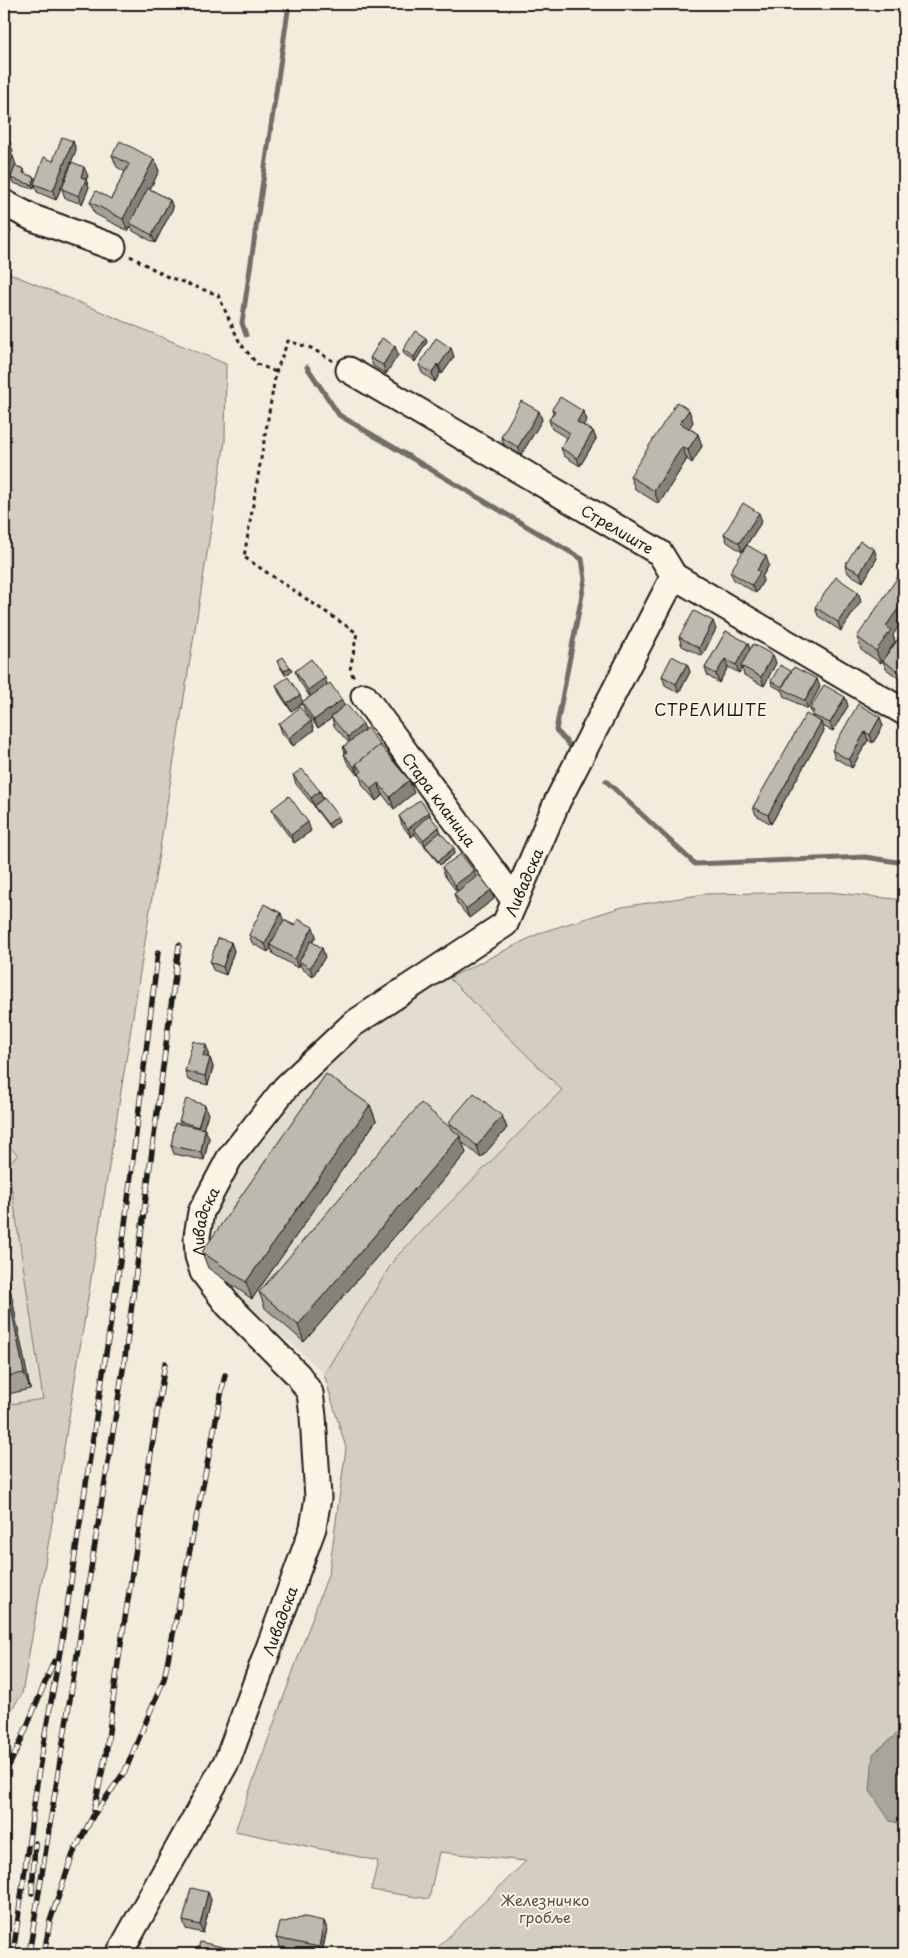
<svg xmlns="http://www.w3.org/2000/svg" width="908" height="1958" viewBox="0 0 908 1958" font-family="'Playpen Sans',sans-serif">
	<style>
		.built { fill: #e3ddcf }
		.green { fill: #d3cec1; stroke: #78756e }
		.water { fill: #aaa59b; stroke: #716e68 }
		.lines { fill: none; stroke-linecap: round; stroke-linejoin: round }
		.stream { stroke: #716e68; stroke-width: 5 }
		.minor-casing { stroke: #1c1c1c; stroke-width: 29 }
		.path { stroke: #1c1c1c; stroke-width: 3; stroke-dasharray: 4 4; stroke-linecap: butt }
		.minor { stroke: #fcf5e5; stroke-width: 25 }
		.rail-casing { stroke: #1c1c1c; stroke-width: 5.5 }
		.rail { stroke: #fcf5e5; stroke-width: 4; stroke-dasharray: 11; stroke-linecap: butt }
		.wall { fill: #a39f96; stroke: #1c1c1c }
		.shaded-wall { fill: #85827a; stroke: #1c1c1c }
		.building { fill: #beb9ae; stroke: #1c1c1c }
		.labels { text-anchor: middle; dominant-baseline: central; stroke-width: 4; stroke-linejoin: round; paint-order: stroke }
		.street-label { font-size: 15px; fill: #1c1c1c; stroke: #fcf5e5 }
		.park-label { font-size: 15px; fill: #53514e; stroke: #fcf5e5 }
		.neighbourhood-label { font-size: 16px; letter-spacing: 1px; fill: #1c1c1c; stroke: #fcf5e5 }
	</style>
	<rect width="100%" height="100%" fill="#f3ecdd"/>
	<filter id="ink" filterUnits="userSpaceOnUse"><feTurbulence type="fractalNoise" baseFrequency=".02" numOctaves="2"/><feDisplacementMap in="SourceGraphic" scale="10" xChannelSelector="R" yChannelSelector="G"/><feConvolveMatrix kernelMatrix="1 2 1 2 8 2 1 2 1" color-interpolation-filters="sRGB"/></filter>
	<g filter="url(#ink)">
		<!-- built -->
		<g class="built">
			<polygon points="449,978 563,1089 395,1258 324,1374 294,1346 217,1286 207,1240 235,1158 352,1038"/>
			<polygon points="4,1142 18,1155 8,1164 43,1399 4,1405"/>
		</g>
		<!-- green -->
		<g class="green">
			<polygon points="4,271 226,364 225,441 52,1523 22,1694 10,1712 4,1627 4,1405 43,1399 8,1164 18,1155 4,1142"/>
			<polygon points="829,892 904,900 904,1728 873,1754 890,1821 904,1824 904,1954 431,1954 526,1861 439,1852 429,1899 371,1890 378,1861 235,1831 329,1572 346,1448 324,1374 395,1258 562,1090 449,978 542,932 622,907 705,894"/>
		</g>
		<!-- water -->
		<polygon class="water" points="904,1728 904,1824 890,1821 870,1791 873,1754"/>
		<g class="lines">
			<!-- stream -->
			<g class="stream">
				<polyline points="246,335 242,323 289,4"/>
				<polyline points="307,367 339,415 582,559 585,579 556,730 574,750"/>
				<polyline points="606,781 695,864 865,857 904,863"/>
			</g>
			<!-- minor casing -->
			<g class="minor-casing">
				<g id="minor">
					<polyline points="4,203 33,218 113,247"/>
					<path id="s1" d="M349,370l311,183 14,23 230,136"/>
					<path id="s2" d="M364,696l151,205"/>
					<path id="s3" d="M119,1954l109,-195 85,-231 5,-30 -5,-82 -3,-23 -12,-18 -70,-70 -25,-33 -5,-16 -1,-20 4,-24 28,-53 57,-72 67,-63 152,-100 52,-122 117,-226"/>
				</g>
			</g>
			<!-- path -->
			<g class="path">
				<polyline points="130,256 166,276 218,295 240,343 257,364 276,372"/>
				<polyline points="333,361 311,348 288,341 276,372 244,557 357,633 350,670 355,680"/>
			</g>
			<!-- minor -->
			<use href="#minor" class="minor"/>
			<!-- rail casing -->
			<g class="rail-casing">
				<g id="rail">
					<polyline points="4,1776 20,1743 54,1661"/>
					<polyline points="94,1810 106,1754 118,1663 165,1363"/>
					<polyline points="32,1893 35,1843"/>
					<polyline points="13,1954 39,1769 62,1640 122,1249 158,952"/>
					<polyline points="29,1954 125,1357 179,945"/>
					<polyline points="44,1954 50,1921 73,1854 93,1816 125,1771 164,1679 225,1375"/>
				</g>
			</g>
			<!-- rail -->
			<use href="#rail" class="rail"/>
		</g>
		<!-- wall -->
		<g class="wall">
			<polygon points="4,140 13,151 11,156 16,165 16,166 24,169 25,174 34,177 36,180 53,161 73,141 76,150 56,200 37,192 35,185 33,189 13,183 11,178 14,171 9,182 4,179"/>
			<polygon points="112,155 154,159 159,171 150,189 170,200 173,208 155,243 133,231 131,226 128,231 95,214 90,202 111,199 125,172 117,167"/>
			<polygon points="88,176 86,180 89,187 82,204 65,198 62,189"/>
			<polygon points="427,342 415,362 404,354 403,350"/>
			<polygon points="395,346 398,355 386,374 373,366 370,358"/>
			<polygon points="451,348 454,357 442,374 440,373 435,382 422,373 419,365"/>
			<polygon points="552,409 583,411 587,420 583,425 593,431 596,439 580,466 564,456 561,448 567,438 552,429 549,420 553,413"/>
			<polygon points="689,410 693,422 689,428 698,434 702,446 692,463 687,459 659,504 635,489 630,476"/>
			<polygon points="539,411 542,420 521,455 504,445 501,437"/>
			<polygon points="762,521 742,552 727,542 724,534"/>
			<polygon points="874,549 877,558 863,582 848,573 845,565"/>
			<polygon points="769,565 762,577 763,581 756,593 734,580 730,572"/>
			<polygon points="858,592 861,601 841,631 818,616 815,607"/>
			<polygon points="716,629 702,656 682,646 679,637"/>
			<polygon points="904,630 904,682 886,669 883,661"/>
			<polygon points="726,631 750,649 773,655 776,663 764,686 744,675 742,668 739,673 728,667 719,683 708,676 705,668"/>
			<polygon points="893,635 895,642 881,663 861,650 857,637"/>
			<polygon points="277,661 290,667 292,671 285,675 279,665"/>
			<polygon points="687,664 690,672 679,693 665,685 662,676"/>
			<polygon points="295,671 325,678 327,685 342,700 344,706 365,730 381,746 409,780 414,793 394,809 383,795 376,801 363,786 359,774 357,775 347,762 344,754 345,753 343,747 349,743 334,726 332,718 318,728 305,711 302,704 291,711 279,693 276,685 302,702 310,697 298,679"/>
			<polygon points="791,671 791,672 820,687 808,709 785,697 783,691 772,685 771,681"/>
			<polygon points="845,697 848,706 833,731 822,726 824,731 771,824 756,815 753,807 813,718 810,709"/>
			<polygon points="880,717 883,726 873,743 868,740 852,768 835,758 832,750"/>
			<polygon points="279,724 314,730 293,746 282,733"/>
			<polygon points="904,755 904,774 902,773 899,765"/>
			<polygon points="293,775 320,791 323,799 338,816 339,821 330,828 316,810 314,806 296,784"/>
			<polygon points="272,809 311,831 294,843 275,817"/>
			<polygon points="429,812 431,818 441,834 455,853 440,865 417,837 415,834 411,837 402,825 399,816"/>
			<polygon points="442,867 476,878 491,890 494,899 469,918 457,903 454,894 457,892 445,876"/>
			<polygon points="284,920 316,936 312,942 322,948 325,957 313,976 302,969 300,964 298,968 273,954 271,948 268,952 252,943 249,935"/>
			<polygon points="231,942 234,951 226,975 213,970 210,962"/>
			<polygon points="209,1053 208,1058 210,1058 213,1067 208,1085 188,1080 185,1071"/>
			<polygon points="370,1105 376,1121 252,1299 208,1268 202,1252"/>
			<polygon points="208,1114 203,1129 205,1129 209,1138 204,1160 174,1154 171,1146 181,1124 179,1121"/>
			<polygon points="502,1116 507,1128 481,1158 462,1142 466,1153 304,1342 265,1308 259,1292 452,1129 449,1122"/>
			<polygon points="4,1258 30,1389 4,1395"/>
			<polygon points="208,1892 211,1900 203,1933 186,1929 183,1921"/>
			<polygon points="324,1921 327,1929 322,1954 317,1954 280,1947 276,1938"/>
		</g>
		<!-- shaded-wall -->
		<g class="shaded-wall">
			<polygon points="8,109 12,118 4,137 4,121"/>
			<polygon points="73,141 76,150 56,200 53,191"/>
			<polygon points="10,142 13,151 8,162 5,153"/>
			<polygon points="13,156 16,165 9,182 6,173"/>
			<polygon points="154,159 159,171 132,224 130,223 131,226 128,231 123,219"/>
			<polygon points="84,167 88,176 86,180 89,187 82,204 79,196 81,177"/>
			<polygon points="34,177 36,181 34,184 35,185 33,189 32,185"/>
			<polygon points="170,200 173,208 155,243 152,235"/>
			<polygon points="8,222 11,231 4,244 4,230"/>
			<polygon points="426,338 427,342 415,362 414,357"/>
			<polygon points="395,346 398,355 386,374 383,365"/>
			<polygon points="451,348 454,357 442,374 439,366"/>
			<polygon points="437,364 440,373 435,382 432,373"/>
			<polygon points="689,410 693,422 685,435 680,423"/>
			<polygon points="539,411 542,420 521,455 518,447"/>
			<polygon points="583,411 587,420 580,430 577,422"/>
			<polygon points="593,431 596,439 580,466 577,458"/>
			<polygon points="698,434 702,446 692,463 688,450"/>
			<polygon points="682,447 687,459 659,504 654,491"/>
			<polygon points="759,513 762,521 742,552 739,543"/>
			<polygon points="874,549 877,558 863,582 860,573"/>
			<polygon points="766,556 769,565 762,577 763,581 756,593 752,585 757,570"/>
			<polygon points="858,592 861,601 841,631 838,622"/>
			<polygon points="904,600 904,619 893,635 895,642 881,663 876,651 886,626"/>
			<polygon points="713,621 716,629 702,656 699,648"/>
			<polygon points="748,643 751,652 741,666 742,668 739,673 736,665"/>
			<polygon points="773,655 776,663 764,686 761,677"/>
			<polygon points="725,659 728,667 719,683 716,674"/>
			<polygon points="687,664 690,672 679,693 676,684"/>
			<polygon points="290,667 292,671 285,675 284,671"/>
			<polygon points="904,671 904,681 902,674"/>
			<polygon points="325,678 328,687 311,698 308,690"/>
			<polygon points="817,679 820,687 808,709 805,701"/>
			<polygon points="300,695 303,703 291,711 287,703"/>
			<polygon points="845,697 848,706 833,731 830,723"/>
			<polygon points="342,700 345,709 318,728 314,720"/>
			<polygon points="880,717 883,726 873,743 870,735"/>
			<polygon points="311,721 314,730 293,746 289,738"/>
			<polygon points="821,722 824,731 771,824 768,815"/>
			<polygon points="363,724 366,732 351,745 348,737"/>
			<polygon points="865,732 868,740 852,768 849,760"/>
			<polygon points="356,765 359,774 357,775 354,767"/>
			<polygon points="409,780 414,793 394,809 390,797"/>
			<polygon points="378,783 383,795 376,801 371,789"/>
			<polygon points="320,791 323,800 314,806 311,798"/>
			<polygon points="429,812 432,821 414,829 415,834 411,837 408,829"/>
			<polygon points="338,816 339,821 330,828 328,824"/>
			<polygon points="308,822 311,831 294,843 291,835"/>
			<polygon points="439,827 442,835 425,845 423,840"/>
			<polygon points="454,848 455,853 440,865 438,861"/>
			<polygon points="474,871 477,879 458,893 455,885"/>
			<polygon points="491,890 494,899 469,918 466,909"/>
			<polygon points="281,913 284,922 270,945 271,948 268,952 265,944"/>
			<polygon points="313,927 316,936 301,962 299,961 300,964 298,968 295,959"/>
			<polygon points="231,942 234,951 226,975 223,967"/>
			<polygon points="322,948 325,957 313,976 310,968"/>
			<polygon points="206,1045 209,1053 206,1065 203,1056"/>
			<polygon points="210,1058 213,1067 208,1085 205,1076"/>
			<polygon points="205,1105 208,1114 201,1135 198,1127"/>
			<polygon points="370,1105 376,1121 252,1299 246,1282"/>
			<polygon points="502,1116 507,1128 481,1158 477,1146"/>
			<polygon points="205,1129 209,1138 204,1160 201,1152"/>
			<polygon points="460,1136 466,1153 304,1342 298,1325"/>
			<polygon points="4,1258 30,1389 24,1373 4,1271"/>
			<polygon points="208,1892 211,1900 203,1933 200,1925"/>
			<polygon points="324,1921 327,1929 321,1954 319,1947"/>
		</g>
		<!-- building -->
		<g class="building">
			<polygon points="4,107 8,109 4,121"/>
			<polygon points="62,137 73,141 53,191 34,184 44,157 53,161"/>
			<polygon points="4,140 10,142 5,153 13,156 6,173 4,172"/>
			<polygon points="120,141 154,159 123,219 90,202 96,191 111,199 129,164 112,155"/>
			<polygon points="72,162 84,167 81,177 86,179 79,196 62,189"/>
			<polygon points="15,166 24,169 23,173 34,177 32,185 11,178"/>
			<polygon points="148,188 170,200 152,235 130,223"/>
			<polygon points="4,220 8,222 4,230"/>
			<polygon points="415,331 426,338 414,357 403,350"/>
			<polygon points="382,338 395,346 383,365 370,358"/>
			<polygon points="436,338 451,348 439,366 437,364 432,373 419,365"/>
			<polygon points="560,397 583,411 577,422 593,431 577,458 561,448 570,433 549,420 555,411 552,409"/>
			<polygon points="521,401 539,411 518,447 501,437"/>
			<polygon points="677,402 689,410 680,423 698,434 688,450 682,447 654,491 630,476"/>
			<polygon points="743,503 759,513 739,543 724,534"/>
			<polygon points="860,541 874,549 860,573 845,565"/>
			<polygon points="747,545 766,556 757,570 760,572 752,585 730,572"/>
			<polygon points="904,568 904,600 886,626 891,630 876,651 857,637"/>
			<polygon points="836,577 858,592 838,622 815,607"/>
			<polygon points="694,611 713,621 699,648 679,637"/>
			<polygon points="904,630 904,671 902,674 883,661"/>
			<polygon points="726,631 748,643 736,665 725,659 716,674 705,668"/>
			<polygon points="753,644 773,655 761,677 741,666"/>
			<polygon points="672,656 687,664 676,684 662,676"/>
			<polygon points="283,657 290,667 284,671 277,661"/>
			<polygon points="311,659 325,678 308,690 295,671"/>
			<polygon points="780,665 791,671 782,687 771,681"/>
			<polygon points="794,667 817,679 805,701 782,688"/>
			<polygon points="288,677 300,695 287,703 276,685"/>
			<polygon points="330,683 342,700 314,720 302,702"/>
			<polygon points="824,685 845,697 830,723 812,715 814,711 810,709"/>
			<polygon points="346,704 363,724 348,737 331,717"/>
			<polygon points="858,704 880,717 870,735 865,732 849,760 832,750"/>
			<polygon points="300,707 311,721 289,738 279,724"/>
			<polygon points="806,714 821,722 768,815 753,807"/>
			<polygon points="367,728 381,746 380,745 356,764 356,765 354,767 344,754 347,752 343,747"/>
			<polygon points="380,745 409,780 390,797 378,783 371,789 359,774 362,771 356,764"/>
			<polygon points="904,755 904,768 899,765"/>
			<polygon points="302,769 320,791 311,798 293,775"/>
			<polygon points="289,796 308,822 291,835 272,809"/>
			<polygon points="324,798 338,816 328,824 314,806"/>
			<polygon points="420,800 429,812 408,829 399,816"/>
			<polygon points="429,815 439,827 423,840 414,829"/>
			<polygon points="440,832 454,848 438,861 425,845"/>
			<polygon points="461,854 474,871 455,885 442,867"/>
			<polygon points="479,875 491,890 466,909 454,894"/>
			<polygon points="264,904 281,913 265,944 249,935"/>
			<polygon points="298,919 313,927 295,959 270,945 284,920 294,926"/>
			<polygon points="218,938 231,942 223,967 210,962"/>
			<polygon points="311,941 322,948 310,968 299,961"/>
			<polygon points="193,1041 206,1045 203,1056 210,1058 205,1076 185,1071"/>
			<polygon points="326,1074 370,1105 246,1282 202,1252"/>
			<polygon points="474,1093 502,1116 477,1146 449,1122"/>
			<polygon points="186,1099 205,1105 198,1127 179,1121"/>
			<polygon points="421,1103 460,1136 298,1325 259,1292"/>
			<polygon points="175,1123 205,1129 201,1152 171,1146"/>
			<polygon points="4,1271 24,1373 4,1377"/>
			<polygon points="191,1888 208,1892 200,1925 183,1921"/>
			<polygon points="305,1917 324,1921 319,1947 276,1938 280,1923"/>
			<polygon points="200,1942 245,1952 244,1954 197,1954"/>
		</g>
	</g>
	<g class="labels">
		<!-- street labels -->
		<g class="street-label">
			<text stroke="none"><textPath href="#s1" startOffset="312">Стрелиште</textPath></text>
			<text stroke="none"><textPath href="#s2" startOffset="128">Стара кланица</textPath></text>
			<text stroke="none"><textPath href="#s3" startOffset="1300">Ливадска</textPath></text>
			<text stroke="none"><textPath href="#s3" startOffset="820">Ливадска</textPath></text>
			<text stroke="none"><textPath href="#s3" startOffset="371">Ливадска</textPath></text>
		</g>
		<!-- park labels -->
		<g class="park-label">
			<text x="545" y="1899">Железничко<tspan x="545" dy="17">гробље</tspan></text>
		</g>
		<!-- neighbourhood labels -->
		<g class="neighbourhood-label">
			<text x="711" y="709">СТРЕЛИШТЕ</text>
		</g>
	</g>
	<!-- margin -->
	<rect width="908" height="1958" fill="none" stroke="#fcf5e5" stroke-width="20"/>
	<rect x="10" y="10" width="888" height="1938" fill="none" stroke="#1c1c1c" stroke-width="2" filter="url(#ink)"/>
</svg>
